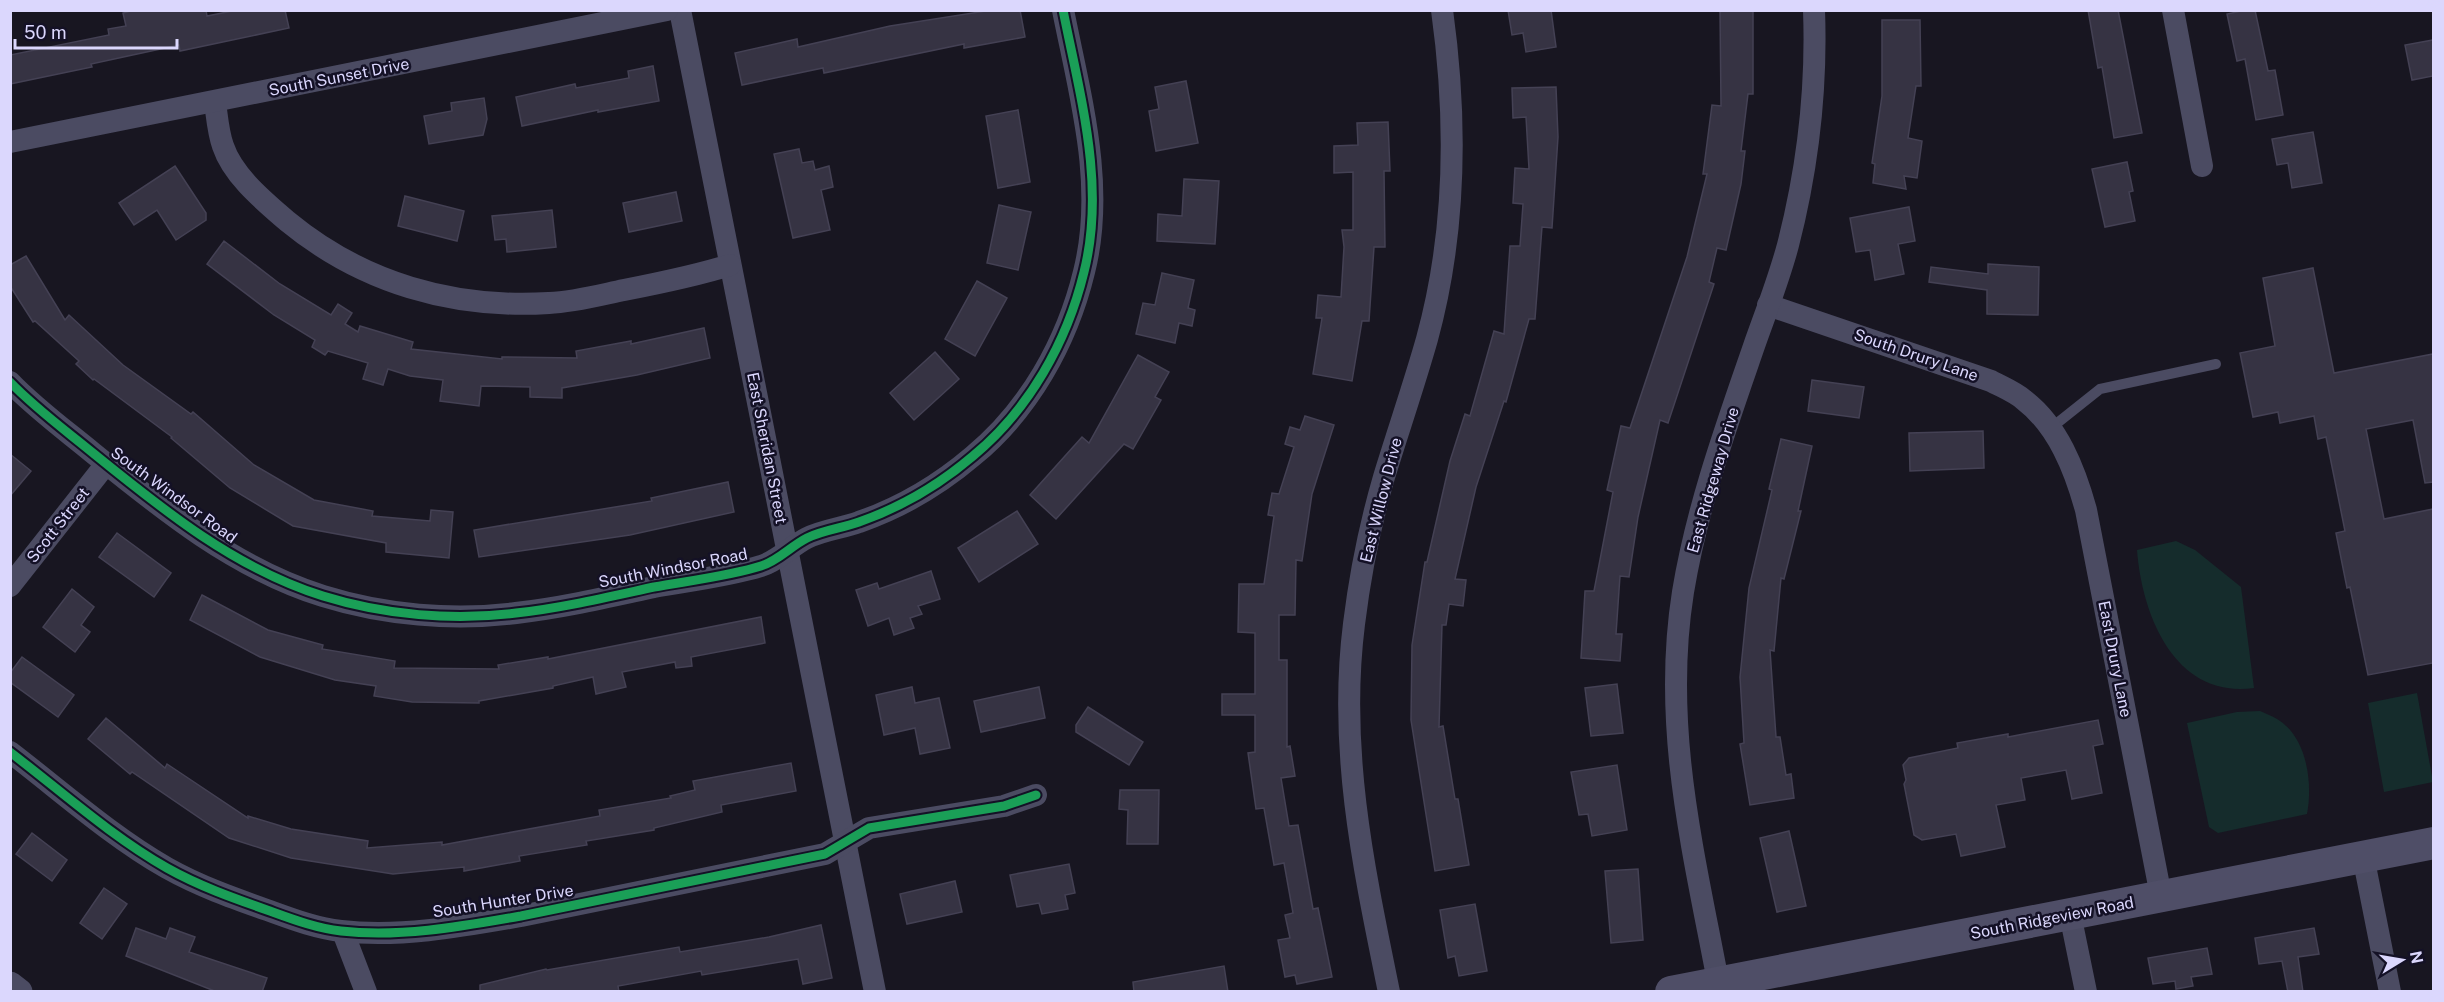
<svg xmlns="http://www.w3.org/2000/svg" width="2444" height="1002" viewBox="0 0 2444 1002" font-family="'Public Sans',sans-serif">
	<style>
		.green { fill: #152c2c }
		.building { fill: #363343; stroke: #444154; stroke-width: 1.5 }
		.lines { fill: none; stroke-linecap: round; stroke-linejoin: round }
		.service { stroke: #4b4b62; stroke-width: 10 }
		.minor { stroke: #4b4b62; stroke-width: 22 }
		.tertiary { stroke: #4b4b62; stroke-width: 27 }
		.secondary { stroke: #4f4e67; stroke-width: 32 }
		.cycleway-casing { stroke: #141126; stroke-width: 13 }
		.cycleway { stroke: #1a9f57; stroke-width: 9 }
		.labels { text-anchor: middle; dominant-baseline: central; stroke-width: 5; stroke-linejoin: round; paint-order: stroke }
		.street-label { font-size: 16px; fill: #dbd7fd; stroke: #141126 }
	</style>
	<rect width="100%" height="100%" fill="#181621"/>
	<!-- green -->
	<g class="green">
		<path d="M2176,541l19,9 46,37 13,101c-79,11 -112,-72 -117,-138z"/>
		<polygon points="2417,693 2433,782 2384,792 2368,703"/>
		<path d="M2260,711c5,2 12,5 17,8 30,18 36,64 30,95l-89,19 -9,-6 -22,-104 50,-11z"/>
	</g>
	<!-- building -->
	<g class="building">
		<polygon points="135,10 206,10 207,16 237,10 285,10 289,28 180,51 179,45 91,64 92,67 10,84 10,55 109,35 108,29 126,26 123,13"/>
		<polygon points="992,10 1020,10 1025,37 964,48 964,44 824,73 823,68 742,85 735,53 797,39 798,47 890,26"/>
		<polygon points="1508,10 1551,10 1556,47 1526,52 1523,33 1512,35"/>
		<polygon points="1720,10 1753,10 1753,94 1748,94 1741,151 1745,151 1741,184 1726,250 1717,248 1709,282 1714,284 1668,423 1660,420 1638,517 1629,577 1620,576 1616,634 1622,634 1620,661 1581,658 1585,591 1594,591 1613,492 1607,490 1621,426 1630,428 1687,257 1707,174 1703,174 1712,105 1721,106"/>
		<polygon points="2088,10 2118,10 2142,133 2114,138 2102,67 2098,68"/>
		<polygon points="2246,10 2255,10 2268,71 2275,70 2283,115 2256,120 2245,59 2237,61 2227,14"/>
		<polygon points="1882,20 1920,20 1921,86 1916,86 1908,138 1922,141 1917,178 1904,176 1906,189 1873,183 1875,164 1872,163 1882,96"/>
		<polygon points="2433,40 2433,76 2412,80 2405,45"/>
		<polygon points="653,66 659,101 598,112 598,110 522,126 516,97 575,84 576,88 629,78 628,71"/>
		<polygon points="1186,81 1198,143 1156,151 1149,111 1159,109 1155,87"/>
		<polygon points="1556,87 1558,137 1552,228 1542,227 1535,319 1529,319 1506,402 1504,401 1476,487 1455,579 1466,580 1463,606 1449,604 1446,625 1442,625 1439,727 1443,726 1455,799 1458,799 1469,865 1435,871 1411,720 1412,645 1425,562 1427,562 1450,461 1465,414 1470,416 1494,331 1504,334 1510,246 1520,246 1523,204 1513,203 1515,168 1529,169 1526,117 1513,118 1512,88"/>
		<polygon points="484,98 487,119 483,135 429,144 424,116 452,111 451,103"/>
		<polygon points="1018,110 1030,182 998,188 986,116"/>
		<polygon points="1388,122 1390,171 1384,171 1385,247 1374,247 1369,321 1362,321 1352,381 1313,374 1322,318 1316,318 1318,295 1341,297 1344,247 1342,230 1353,230 1353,172 1334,173 1334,146 1358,145 1357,123"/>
		<polygon points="2313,132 2322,183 2292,188 2288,163 2277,165 2272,139"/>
		<polygon points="799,149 802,163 813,161 815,170 829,166 833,187 821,190 830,230 793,238 774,154"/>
		<polygon points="2127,162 2133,191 2129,192 2135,221 2105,227 2092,169"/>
		<polygon points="175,166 206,213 206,220 176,240 157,210 134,225 119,203"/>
		<polygon points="1184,179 1219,181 1215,244 1157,241 1158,214 1182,216"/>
		<polygon points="676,192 682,221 629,232 623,203"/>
		<polygon points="405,196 464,211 457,241 398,226"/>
		<polygon points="999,205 1031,212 1018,270 987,263"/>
		<polygon points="1909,207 1915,241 1898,244 1904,274 1875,280 1870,250 1856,252 1850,218"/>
		<polygon points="552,210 556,247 507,252 506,239 495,240 492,216"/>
		<polygon points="224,241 280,284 331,315 338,304 352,313 345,324 358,332 360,326 413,342 411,349 502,359 502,357 577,358 576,351 631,341 631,344 704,328 710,358 637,375 562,388 562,398 530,397 530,387 481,386 479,406 440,401 443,380 410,376 388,369 383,385 363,379 368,363 328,351 325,355 312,347 315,340 274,315 207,264"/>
		<polygon points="26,256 65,320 69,315 123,365 191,414 193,412 254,465 314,500 373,511 372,516 430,521 431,510 453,512 449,558 386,552 386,543 293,526 230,488 171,438 172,437 94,379 93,380 76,364 79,361 35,321 33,322 10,286 10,265"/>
		<polygon points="1988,264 2039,267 2038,315 1987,314 1987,290 1929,282 1931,267 1988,274"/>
		<polygon points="2313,268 2334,373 2433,354 2433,482 2425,483 2413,420 2366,429 2384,519 2433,509 2433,663 2368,675 2350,587 2347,588 2336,533 2345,531 2326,437 2318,439 2314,416 2280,423 2278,412 2253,417 2240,353 2275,346 2263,278"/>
		<polygon points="1162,273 1194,280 1188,308 1195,310 1192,326 1179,323 1175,343 1136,334 1143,303 1155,305"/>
		<polygon points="977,281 1007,298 975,356 945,339"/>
		<polygon points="935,352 959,379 914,420 890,393"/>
		<polygon points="1138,355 1169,372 1155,397 1161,400 1133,449 1124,444 1056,519 1030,495 1082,437 1089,443"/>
		<polygon points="1812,380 1864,387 1859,418 1808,411"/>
		<polygon points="1305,416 1334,425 1312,494 1302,561 1296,560 1295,615 1279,615 1279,660 1287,660 1287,747 1290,746 1295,776 1281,778 1289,826 1298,825 1313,909 1318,908 1332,977 1297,984 1295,975 1285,977 1278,940 1290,938 1285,915 1293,913 1284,863 1274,865 1264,808 1256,809 1248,753 1255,752 1255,715 1222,715 1222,694 1255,694 1255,633 1238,632 1239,584 1264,584 1274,516 1268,515 1272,493 1279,494 1294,447 1285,444 1290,427 1300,430"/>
		<polygon points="1983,431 1984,468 1910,471 1909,433"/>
		<polygon points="1781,439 1812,446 1798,511 1801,511 1784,579 1781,578 1774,651 1770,650 1776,737 1780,737 1786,775 1791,774 1794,798 1750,805 1740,744 1744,743 1740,677 1749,588 1772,490 1769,489"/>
		<polygon points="10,454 31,471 10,496"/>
		<polygon points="728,482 734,512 630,535 479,557 474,530 652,501 651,498"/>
		<polygon points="1017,511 1038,544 979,582 958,548"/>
		<polygon points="117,533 171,573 154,597 99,557"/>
		<polygon points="931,571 940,599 918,606 922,614 910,618 914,628 894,635 889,618 868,626 856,590 877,583 879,589"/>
		<polygon points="72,589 94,607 81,625 90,632 75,652 43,627"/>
		<polygon points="202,595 268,630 323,645 322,649 395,661 394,668 499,669 498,665 548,657 548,659 761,617 765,643 691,657 692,666 676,668 675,662 622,672 626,687 596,694 593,677 553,686 553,688 479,701 479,703 412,702 374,696 376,686 335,680 260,657 190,620"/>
		<polygon points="22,657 74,695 58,717 10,682 10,673"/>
		<polygon points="1617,684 1623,733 1591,736 1585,688"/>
		<polygon points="912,687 915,703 939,698 950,748 920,754 915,728 884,735 876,695"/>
		<polygon points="1039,687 1045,718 981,732 974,701"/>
		<polygon points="1088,707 1143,742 1129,765 1076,732 1076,725"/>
		<polygon points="106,718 165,768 167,764 248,818 248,816 291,829 368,841 367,848 442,842 442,845 600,816 599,810 671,798 670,796 695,790 693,781 791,763 796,791 721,805 722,812 654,828 654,830 586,841 587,845 519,856 520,861 464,871 464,867 393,874 291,858 229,838 132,772 130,774 88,739"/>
		<polygon points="2098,720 2103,744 2093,746 2102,793 2072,799 2066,770 2021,778 2025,800 1996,805 2005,847 1961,856 1956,834 1922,840 1914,835 1904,784 1906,780 1903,765 1909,758 1958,748 1957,743 2008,734 2008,737"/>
		<polygon points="1617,765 1627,830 1592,836 1588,814 1579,815 1571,772"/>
		<polygon points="1120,790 1159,790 1158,844 1127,844 1128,810 1119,809"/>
		<polygon points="1789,831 1806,906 1777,912 1760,838"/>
		<polygon points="32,833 67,860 52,881 16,854"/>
		<polygon points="1069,864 1075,893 1065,895 1068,909 1042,914 1039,903 1017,907 1010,875"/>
		<polygon points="1638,869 1643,940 1611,943 1605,871"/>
		<polygon points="955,881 962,912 907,924 900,894"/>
		<polygon points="104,888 127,904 102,939 80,923"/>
		<polygon points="1475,904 1487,971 1459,976 1455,956 1448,958 1440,910"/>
		<polygon points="821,925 832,978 803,984 798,959 702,975 701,971 618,986 619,992 480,992 480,985 546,969 547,970 679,947 680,952 769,937"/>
		<polygon points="136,928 166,939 170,928 195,937 189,952 267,978 262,992 217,992 126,956"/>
		<polygon points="2314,928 2319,954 2298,957 2303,992 2288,992 2282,961 2259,964 2255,938"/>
		<polygon points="2207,948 2212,974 2191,977 2193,986 2176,989 2175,981 2153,984 2148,958"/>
		<polygon points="1224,966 1228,992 1134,992 1133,982"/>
	</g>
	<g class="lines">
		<!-- service -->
		<polyline class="service" points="2051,428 2100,389 2216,364"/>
		<!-- minor -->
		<g class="minor">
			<polyline points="680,10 875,992"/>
			<polyline points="2173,10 2202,166"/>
			<path d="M215,102c2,14 3,30 8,44 10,30 41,55 64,75 75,62 166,88 262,82 25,-1 51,-8 75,-13 36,-7 71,-14 106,-25"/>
			<polyline points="10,142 667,10"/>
			<path d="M1768,305l223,76c11,6 24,11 33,19 34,26 51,70 62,110l75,386"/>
			<path d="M10,382c25,26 55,48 83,71 70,57 143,116 230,143 61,19 130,25 193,17 46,-5 92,-16 138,-26 33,-6 76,-11 107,-21 17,-5 30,-20 46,-28 16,-8 36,-10 52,-16 43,-15 80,-37 114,-66 56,-46 94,-114 111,-184 22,-87 -4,-176 -21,-262"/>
			<polyline points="10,586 106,464"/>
			<path d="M10,752c51,39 101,84 157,116 32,18 66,30 100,42 25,9 48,18 74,21 59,7 123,-5 180,-15l304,-62 44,-26 135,-22 32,-11"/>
			<polyline points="2363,856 2390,992"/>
			<polyline points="2070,914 2086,992"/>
			<polyline points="343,932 366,992"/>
			<path d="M1389,992c-25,-122 -51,-242 -35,-368 6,-49 16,-99 30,-147 14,-46 30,-92 43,-138 29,-106 30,-221 15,-329"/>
			<path d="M1720,992c-25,-135 -59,-262 -37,-400 14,-85 43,-165 71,-246 12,-34 25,-67 34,-101 20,-78 29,-154 26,-235"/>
		</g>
		<!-- tertiary -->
		<polyline class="tertiary" points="10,985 19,992"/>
		<!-- secondary -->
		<polyline class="secondary" points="1671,992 2434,843"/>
		<!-- cycleway casing -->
		<g class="cycleway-casing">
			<g id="cycleway">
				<path d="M10,382c25,26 55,48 83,71 70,57 143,116 230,143 61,19 130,25 193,17 46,-5 92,-16 138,-26 33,-6 76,-11 107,-21 17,-5 30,-20 46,-28 16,-8 36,-10 52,-16 43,-15 80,-37 114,-66 56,-46 94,-114 111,-184 22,-87 -4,-176 -21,-262"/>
				<path d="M10,752c51,39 101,84 157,116 32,18 66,30 100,42 25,9 48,18 74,21 59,7 123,-5 180,-15l304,-62 44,-26 135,-22 32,-11"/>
			</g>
		</g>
		<!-- cycleway -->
		<use href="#cycleway" class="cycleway"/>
	</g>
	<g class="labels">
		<!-- street labels -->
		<g class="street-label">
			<text transform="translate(339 77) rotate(-11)">South Sunset Drive</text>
			<text transform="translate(1916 355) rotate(19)">South Drury Lane</text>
			<text transform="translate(767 448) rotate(79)">East Sheridan Street</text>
			<text transform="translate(1713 480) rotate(-74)">East Ridgeway Drive</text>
			<text transform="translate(174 495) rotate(36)">South Windsor Road</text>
			<text transform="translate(1381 500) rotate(-76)">East Willow Drive</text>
			<text transform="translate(58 525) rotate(-52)">Scott Street</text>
			<text transform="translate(673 568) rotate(-11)">South Windsor Road</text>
			<text transform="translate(2115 659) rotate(79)">East Drury Lane</text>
			<text transform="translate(503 901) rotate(-9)">South Hunter Drive</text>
			<text transform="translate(2052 918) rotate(-11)">South Ridgeview Road</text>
		</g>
	</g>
	<!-- border -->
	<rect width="2444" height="1002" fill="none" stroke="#dbd7fd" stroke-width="24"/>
	<!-- north arrow -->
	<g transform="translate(2402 960) rotate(79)" stroke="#141126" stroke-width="4.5" paint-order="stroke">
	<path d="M0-4.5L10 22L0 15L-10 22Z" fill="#dbd7fd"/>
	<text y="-9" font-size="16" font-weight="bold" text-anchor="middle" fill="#dbd7fd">N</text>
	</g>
	<!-- scale -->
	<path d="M15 39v9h162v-9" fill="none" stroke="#dbd7fd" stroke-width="3"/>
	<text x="24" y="39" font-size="18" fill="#dbd7fd" stroke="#141126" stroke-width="4.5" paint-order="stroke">50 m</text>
</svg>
